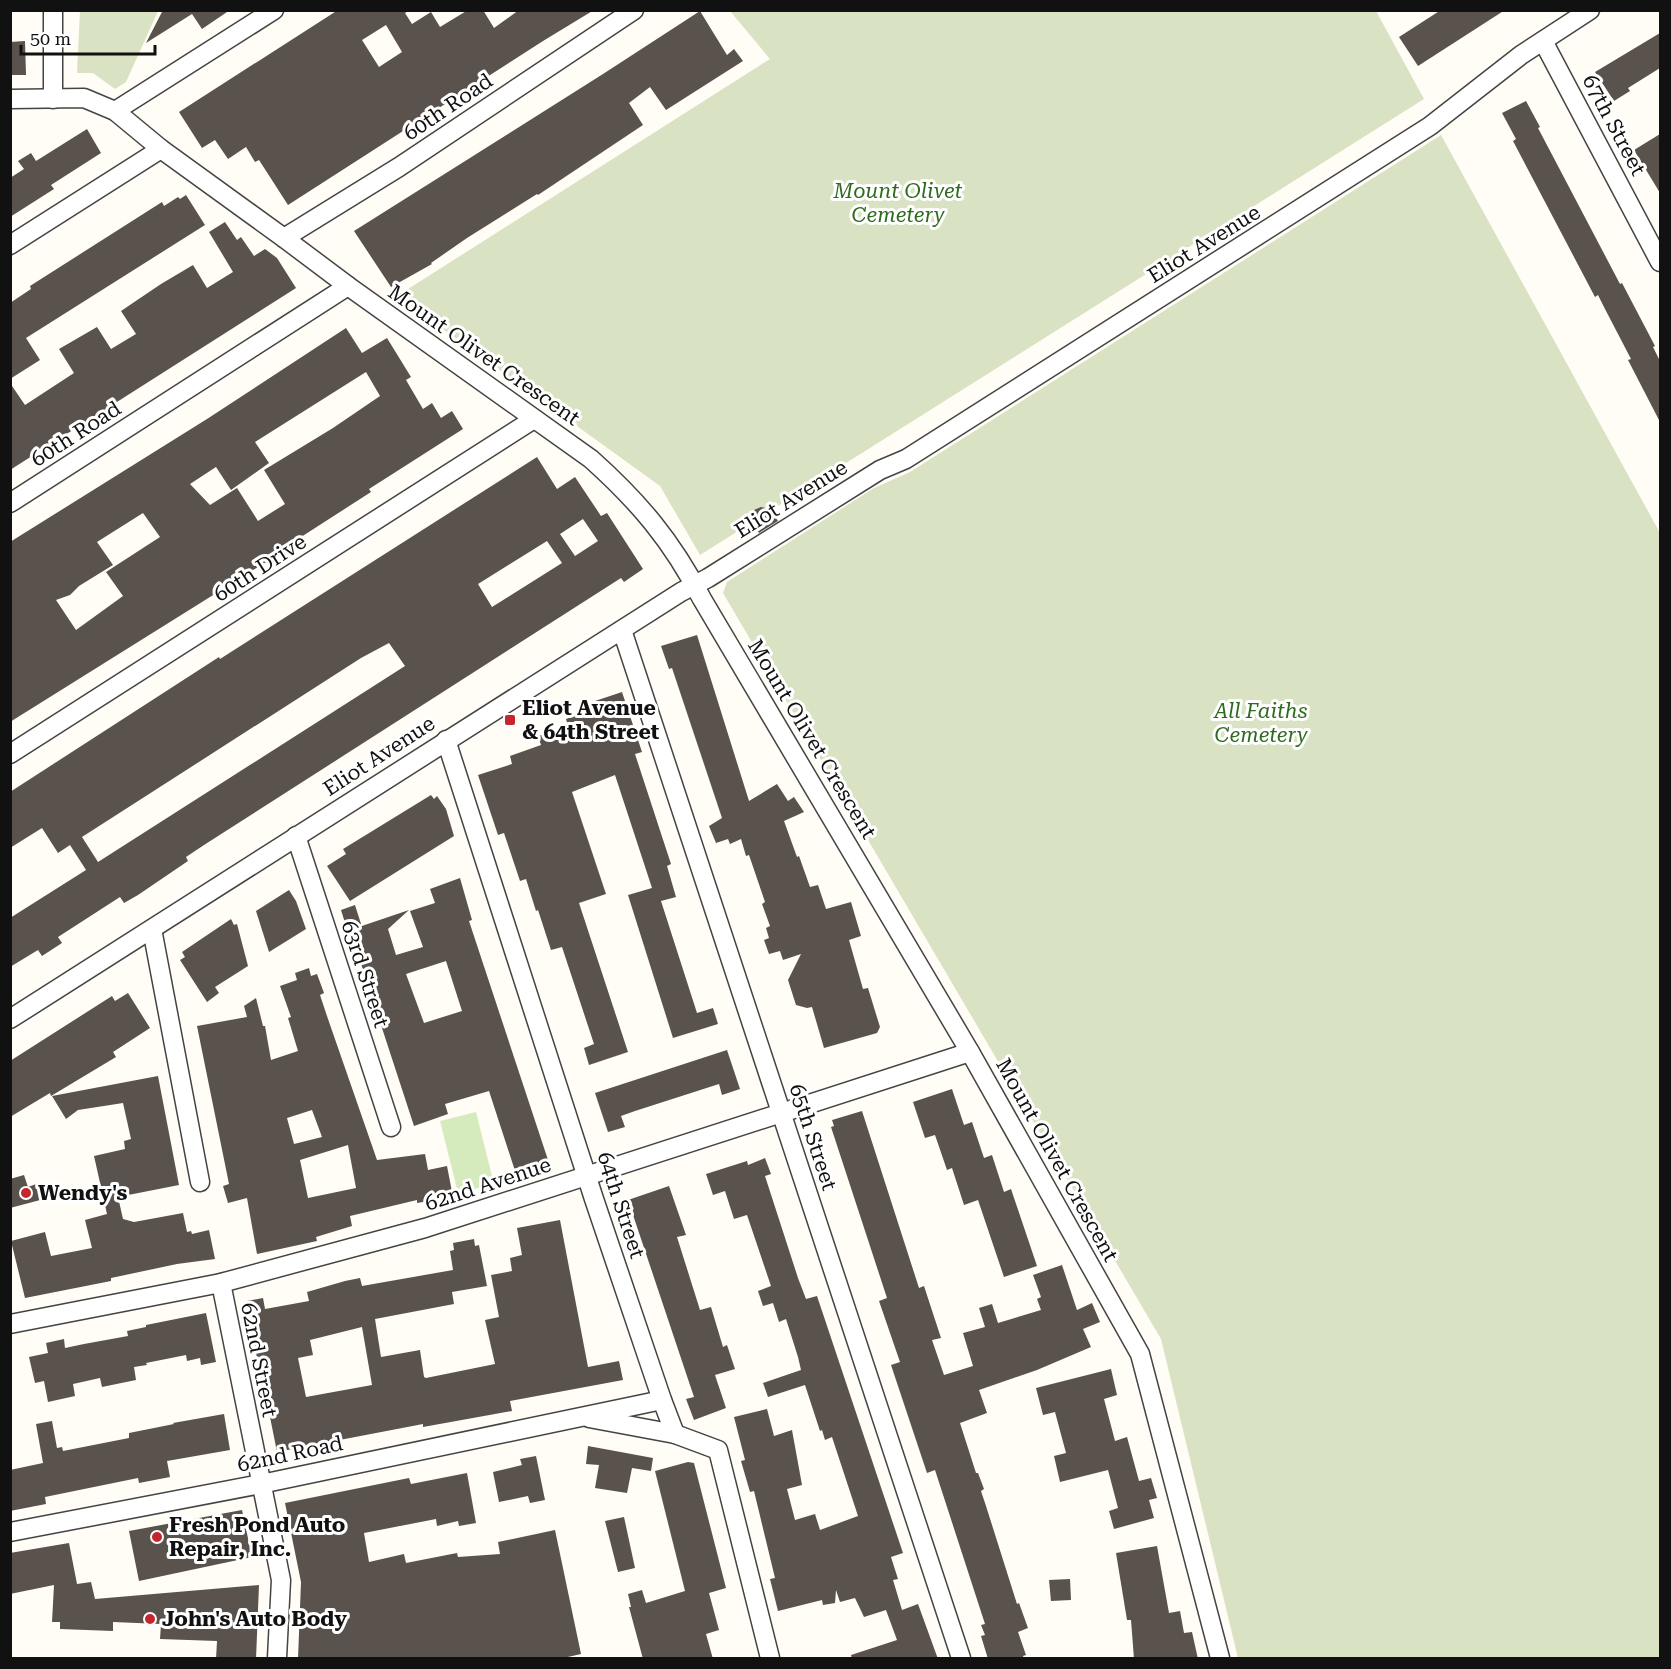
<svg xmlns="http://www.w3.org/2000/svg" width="1671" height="1669" viewBox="0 0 1671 1669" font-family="'Roboto Serif',serif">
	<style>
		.green { fill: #d5ebbd }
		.cemetery { fill: #d9e3c4 }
		.building { fill: #5a524d; fill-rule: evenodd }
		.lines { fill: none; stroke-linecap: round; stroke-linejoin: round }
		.street-casing { stroke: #444; stroke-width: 21 }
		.street { stroke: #fff; stroke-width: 18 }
		.poi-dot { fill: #c4262e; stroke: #fff; stroke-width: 2 }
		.labels { text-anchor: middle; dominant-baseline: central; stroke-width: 6; stroke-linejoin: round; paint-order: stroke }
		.street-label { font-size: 21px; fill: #111; stroke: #fff }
		.park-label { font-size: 21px; font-style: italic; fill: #2f6b1f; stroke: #fff }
		.poi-label { font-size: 21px; font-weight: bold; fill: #111; stroke: #fff; text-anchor: start }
	</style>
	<rect width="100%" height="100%" fill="#fffdf5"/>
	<!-- green -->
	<polygon class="green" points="476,1112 494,1184 458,1193 440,1121"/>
	<!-- cemetery -->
	<g class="cemetery">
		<polygon points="80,11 158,11 126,82 115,89 93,73 77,73"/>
		<polygon points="730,11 1376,11 1424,99 700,555 660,486 397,296 770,59"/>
		<polygon points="1441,135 1660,533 1660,1658 1238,1658 1161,1339 723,593 727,582 874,488 910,472"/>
	</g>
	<!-- building -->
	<g class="building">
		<polygon points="163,10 230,10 202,29 192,14 146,43"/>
		<path d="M338,10h72l-5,3 7,11 19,-12 9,15 28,-17h15l11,18 25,-18h75l-51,31 -255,164 -29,-45 -4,2 -9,-15 -18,12 -13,-19 -13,8 -23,-36zM386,25l16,27 -23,15 -17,-27z"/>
		<polygon points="1441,10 1505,10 1418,66 1399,37"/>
		<polygon points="700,11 727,55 734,49 743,61 666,110 650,87 629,103 643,125 538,195 537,194 467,238 431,263 432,264 391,287 354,231 603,74"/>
		<polygon points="1660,33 1660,68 1628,88 1630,91 1614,101 1595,72"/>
		<polygon points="25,41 26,75 10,75 10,42"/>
		<polygon points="1526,101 1540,127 1538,128 1620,284 1622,283 1655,346 1653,347 1660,361 1660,422 1628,360 1631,359 1605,309 1598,295 1595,297 1513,141 1516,139 1502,113"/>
		<polygon points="87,129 101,153 51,185 54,189 10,217 10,178 24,169 18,161 31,153 36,161"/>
		<polygon points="1660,134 1660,193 1634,150"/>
		<polygon points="186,195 205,225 26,338 40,360 10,379 10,303 31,289 30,286 162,202 164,206 178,197 180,199"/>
		<polygon points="225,222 237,240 241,237 254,256 265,249 277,258 296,288 10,470 10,383 25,405 74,373 59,349 97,327 111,349 136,334 121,311 161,284 193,265 207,288 233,272 209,232"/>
		<path d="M346,328l16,25 25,-15 24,39 -5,3 17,29 9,-6 9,15 11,-7 11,18 -94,60 2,3 -101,65 1,2 -261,163v-180l197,-123zM366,372l14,24 -47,32 -69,42 21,34 -27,17 -21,-33 -27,17 -20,-21 26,-17 15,23 38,-27 -14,-21zM143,513l17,24 -54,35 17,24 -47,34 -20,-30 14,-5 9,-9 34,-21 -16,-23z"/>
		<path d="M537,457l20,32 18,-12 26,39 6,-3 36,56 -19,13 -3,-4 -417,267 -18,12 2,4 -50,34 -14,8 -4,-6 -62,40 4,6 -20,13 -4,-6 -28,17v-49l76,-48 -16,-25 -12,8 -16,-25 -32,20v-56l209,-135 1,2zM583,519l15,22 -23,15 -15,-22zM547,541l15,22 -70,44 -14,-23zM389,643l16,23 -307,196 -16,-25 279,-179z"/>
		<polygon points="761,507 770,509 778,521 759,533 750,520 754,510"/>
		<polygon points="697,635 749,801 777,784 788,801 794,797 804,812 784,821 797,857 799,856 810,887 818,885 826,909 851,902 861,936 849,940 863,989 868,988 880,1027 877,1033 824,1048 812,1007 807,1008 796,1005 788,980 801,954 783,960 780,951 769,954 764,940 769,938 766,928 770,926 762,904 765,902 749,855 746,856 741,839 730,844 728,839 716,843 709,826 722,818 672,668 669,669 661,646"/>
		<polygon points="622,692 642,752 635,754 671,864 667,866 676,897 661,901 697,1013 713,1008 718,1024 673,1038 628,895 652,888 615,775 572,792 606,894 579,903 628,1052 589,1065 584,1048 594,1044 562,947 551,950 538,910 536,911 526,879 520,881 504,833 498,835 478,775 512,764 510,756 541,745 538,736 568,726 566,719 597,708 595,701"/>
		<polygon points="431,795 434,799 437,796 446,809 454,836 350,901 327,866 346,854 343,849"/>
		<path d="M460,878l12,42 -3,1 81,245 -33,11 -28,-86 -44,13 3,10 -34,12 -64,-196 59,-20 -21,19 8,26 27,-8 -13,-36 25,-8 -5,-14zM446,961l16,50 -38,12 -18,-49z"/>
		<polygon points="289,890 296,901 306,929 269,952 256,911"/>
		<polygon points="355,905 361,924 347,929 341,910"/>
		<polygon points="231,919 234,925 237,924 248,966 215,987 219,993 207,1002 180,960 185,957 182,952"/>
		<path d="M309,968l2,8 6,-2 7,19 -4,2 8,24 49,141 48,-6 3,16 19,-4 6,31 -36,6v-3l-67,16 2,10 -36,11 1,4 -60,13 -10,-56 -19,5 -5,-17 6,-2 -32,-158 50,-9 -3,-11 12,-8 7,28h2l6,34 27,-9 -10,-33 3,-1 -11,-31 17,-6 -2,-7zM312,1110l10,27 -28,7 -7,-26zM348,1145l8,43 -48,10 -8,-38z"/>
		<polygon points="128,993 150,1028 113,1052 116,1057 51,1096 50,1093 10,1117 10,1061 112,996 115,1001"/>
		<polygon points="727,1050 740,1089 722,1095 719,1084 635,1111 621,1116 625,1127 608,1132 595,1093"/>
		<polygon points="158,1076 179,1185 118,1197 123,1219 134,1222 183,1213 187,1232 191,1231 192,1234 209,1230 215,1259 177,1264 111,1278 111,1281 25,1298 11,1241 45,1232 51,1256 92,1248 85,1220 107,1214 94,1156 125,1149 124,1141 131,1139 123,1103 78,1110 66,1119 52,1096"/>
		<polygon points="952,1089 964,1125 972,1122 984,1158 992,1155 1004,1192 1011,1189 1037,1266 1004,1277 978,1200 964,1205 952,1168 947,1170 935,1135 925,1138 913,1102"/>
		<polygon points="862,1111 919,1288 924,1286 941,1338 932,1340 944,1375 973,1366 963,1333 985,1327 979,1308 992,1304 998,1323 1041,1310 1037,1299 1041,1297 1033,1275 1062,1265 1077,1310 1092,1303 1100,1322 1083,1329 1091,1347 1037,1370 979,1390 987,1413 960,1423 976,1473 978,1473 984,1489 981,1491 986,1506 1017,1604 1019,1603 1028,1628 1018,1632 1026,1655 1023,1656 1024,1659 988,1659 981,1636 985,1635 981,1625 985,1624 935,1470 927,1473 891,1365 900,1362 879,1301 887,1298 831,1127 834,1126 832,1120"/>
		<polygon points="765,1158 771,1174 765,1176 798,1278 806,1299 817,1296 903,1553 891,1557 898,1579 893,1580 902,1610 918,1604 938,1659 852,1659 851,1655 897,1640 886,1610 864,1617 855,1598 840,1602 836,1590 835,1603 823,1605 822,1600 778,1611 770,1579 775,1578 754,1491 750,1492 741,1461 745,1460 734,1417 767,1409 774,1436 792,1430 802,1485 787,1489 795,1520 815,1514 820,1530 858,1516 832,1437 825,1440 822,1430 820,1431 805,1385 768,1397 763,1383 801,1370 798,1357 786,1319 779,1322 773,1303 763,1306 758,1291 771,1286 747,1215 734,1219 725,1191 713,1195 706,1174 747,1161 748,1165"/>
		<polygon points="24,1175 28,1187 39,1183 44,1199 10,1208 10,1179"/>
		<polygon points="669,1186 686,1235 677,1237 700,1310 711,1307 723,1347 727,1345 735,1369 715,1375 726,1408 694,1420 686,1399 694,1397 628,1200"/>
		<path d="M560,1220l28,147 31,-6 4,19 -113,21 2,10 -17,3 -72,13v-3l-146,28 -11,-55h-2l-3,-16 -14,-80 16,-3 2,11 44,-8 -2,-9 38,-11 15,-3 2,8 91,-16 -3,-19 4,-1 -1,-7 21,-4 1,7 4,-1 8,41 -35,6 2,12 -79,15 6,38 39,-7 4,27 2,1 69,-14 -10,-44 14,-3 -8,-42 21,-4 -2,-13 12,-3 -5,-27zM362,1327l10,58 -66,12 -8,-39 15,-3 -3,-15z"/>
		<polygon points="206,1313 216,1362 201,1365 200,1358 187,1361 186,1355 146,1363 147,1365 134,1367 136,1380 102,1387 100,1378 73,1384 75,1396 48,1402 44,1381 35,1383 29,1357 48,1353 46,1343 64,1339 65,1348 84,1344 128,1336 127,1331 146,1327 146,1325"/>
		<polygon points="1111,1369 1117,1395 1104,1399 1115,1441 1127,1437 1139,1481 1151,1478 1157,1498 1149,1500 1154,1518 1114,1529 1109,1511 1118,1508 1108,1470 1060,1482 1054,1456 1066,1453 1055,1412 1043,1415 1036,1388"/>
		<polygon points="224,1414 230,1450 167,1461 170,1477 139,1483 138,1478 45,1497 46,1504 10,1511 10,1470 43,1463 36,1424 52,1421 57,1448 62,1447 63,1451 129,1438 129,1433 174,1424 173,1423"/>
		<polygon points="588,1446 653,1458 651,1471 632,1468 627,1493 595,1488 599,1465 586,1464"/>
		<polygon points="536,1456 545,1500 530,1503 528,1496 499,1502 493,1472 522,1465 520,1459"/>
		<polygon points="688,1462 694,1463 726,1588 709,1593 719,1630 706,1634 713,1659 643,1659 629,1607 631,1607 628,1594 642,1590 646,1603 685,1591 655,1471"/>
		<polygon points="467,1473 476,1523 459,1526 458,1521 437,1526 436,1519 364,1533 369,1562 404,1554 406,1563 457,1553 458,1557 500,1554 498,1542 555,1530 581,1654 559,1659 298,1659 301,1582 285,1503 409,1478 411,1484"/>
		<polygon points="242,1510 252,1557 139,1581 129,1531"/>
		<polygon points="624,1517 635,1568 618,1572 605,1521"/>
		<polygon points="69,1543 77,1584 91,1582 95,1599 259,1585 256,1659 216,1659 217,1641 160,1639 161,1624 113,1622 113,1631 60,1629 60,1622 52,1622 54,1585 10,1594 10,1553"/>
		<polygon points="1157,1546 1169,1613 1180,1611 1184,1633 1192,1632 1198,1659 1134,1659 1131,1620 1127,1620 1116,1553"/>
		<polygon points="1070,1579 1071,1600 1051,1601 1049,1580"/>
	</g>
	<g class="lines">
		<!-- street casing -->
		<g class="street-casing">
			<g id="street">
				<polyline points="1543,41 1660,262"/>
				<path d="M10,99l74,-1 31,13 46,38 123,89 64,48 243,173c48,43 81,82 111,140l268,453 170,302 80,304"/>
				<polyline points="53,99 53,10"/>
				<polyline points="115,111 274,10"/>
				<polyline points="284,238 399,167 634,10"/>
				<polyline points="10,245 161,149"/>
				<polyline points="10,503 348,286"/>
				<polyline points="622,630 961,1658"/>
				<polyline points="446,740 594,1199 662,1400 675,1434 718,1450 770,1658"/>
				<polyline points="10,754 534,419"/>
				<polyline points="296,836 391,1127"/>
				<polyline points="152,929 200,1182"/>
				<polyline points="10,1019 681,592 708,578 880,470 906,459 1430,126 1521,55 1590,10"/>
				<polyline points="221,1283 281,1580 277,1658"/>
				<polyline points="10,1324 221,1283 425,1228 970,1052"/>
				<polyline points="589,1418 675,1434"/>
				<polyline points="10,1532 261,1484 662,1400"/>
			</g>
		</g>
		<!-- street -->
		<use href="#street" class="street"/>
	</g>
	<!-- markers -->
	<g class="poi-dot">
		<rect x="504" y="714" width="12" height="12" rx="3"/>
		<circle cx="26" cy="1193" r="6"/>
		<circle cx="157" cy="1537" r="6"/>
		<circle cx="150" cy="1619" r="6"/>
	</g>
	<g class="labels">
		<!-- street labels -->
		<g class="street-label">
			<text transform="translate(448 107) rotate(-34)">60th Road</text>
			<text transform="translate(1614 125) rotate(62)">67th Street</text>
			<text transform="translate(1204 244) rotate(-32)">Eliot Avenue</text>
			<text transform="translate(484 355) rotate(35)">Mount Olivet Crescent</text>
			<text transform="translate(76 434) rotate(-33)">60th Road</text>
			<text transform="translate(791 499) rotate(-32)">Eliot Avenue</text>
			<text transform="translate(260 568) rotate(-33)">60th Drive</text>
			<text transform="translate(812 739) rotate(59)">Mount Olivet Crescent</text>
			<text transform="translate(379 756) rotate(-33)">Eliot Avenue</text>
			<text transform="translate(365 974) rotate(72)">63rd Street</text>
			<text transform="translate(813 1137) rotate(72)">65th Street</text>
			<text transform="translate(1057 1160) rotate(61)">Mount Olivet Crescent</text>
			<text transform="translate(488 1184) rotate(-18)">62nd Avenue</text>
			<text transform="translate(621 1205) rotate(72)">64th Street</text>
			<text transform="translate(259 1360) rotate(79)">62nd Street</text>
			<text transform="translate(290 1454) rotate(-12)">62nd Road</text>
		</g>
		<!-- park labels -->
		<g class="park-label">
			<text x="898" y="191">Mount Olivet<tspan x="898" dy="24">Cemetery</tspan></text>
			<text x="1261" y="711">All Faiths<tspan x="1261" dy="24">Cemetery</tspan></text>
		</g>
		<!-- poi labels -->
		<g class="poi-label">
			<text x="522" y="708">Eliot Avenue<tspan x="522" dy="24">&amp; 64th Street</tspan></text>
			<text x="38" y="1193">Wendy's</text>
			<text x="169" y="1525">Fresh Pond Auto<tspan x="169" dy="24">Repair, Inc.</tspan></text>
			<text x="162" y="1619">John's Auto Body</text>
		</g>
	</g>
	<!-- border -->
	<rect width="1671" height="1669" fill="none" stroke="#111111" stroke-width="24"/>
	<!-- scale -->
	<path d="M21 45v9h134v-9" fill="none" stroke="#111111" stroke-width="3"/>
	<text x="30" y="45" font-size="18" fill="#111111" stroke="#ffffff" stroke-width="4.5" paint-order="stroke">50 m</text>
</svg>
